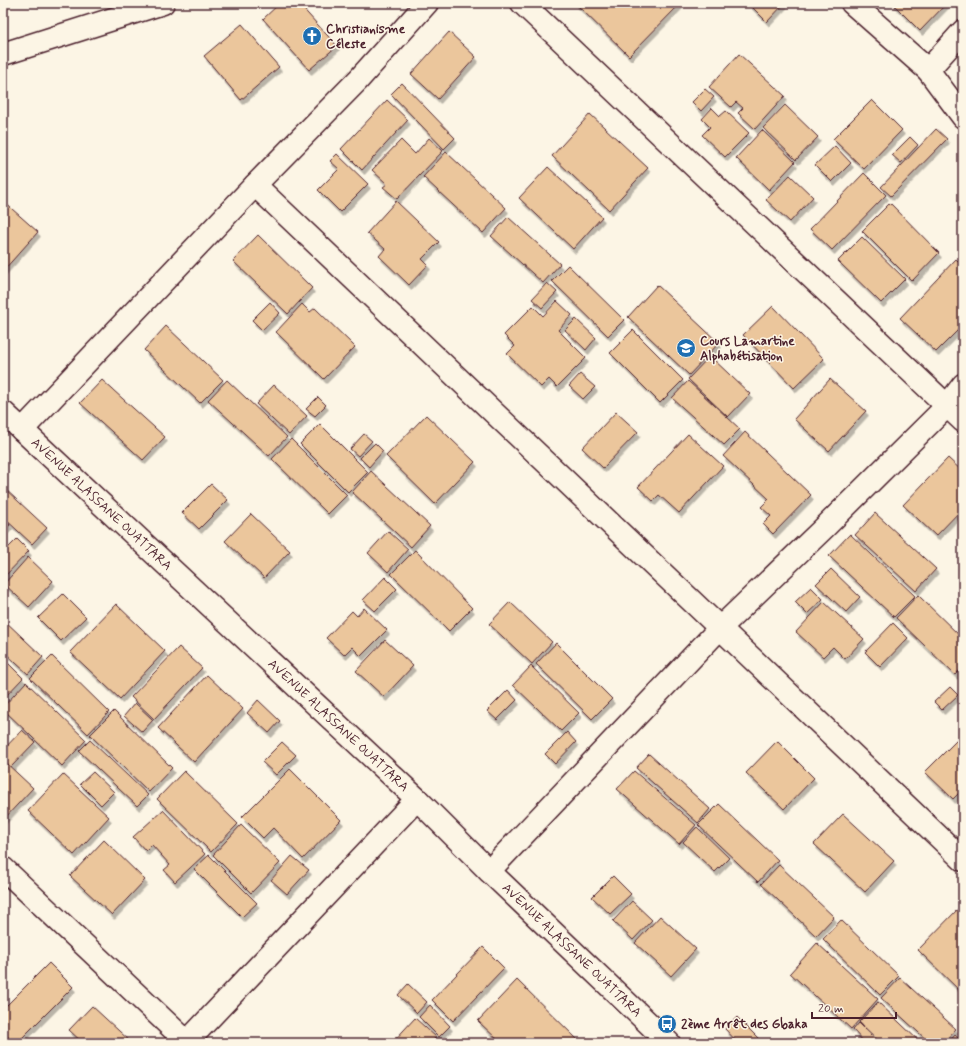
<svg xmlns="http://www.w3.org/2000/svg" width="966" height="1046" viewBox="0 0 966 1046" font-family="Mynerve,sans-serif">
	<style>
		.building { fill: #ebc69c; stroke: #4a1f2b; filter: url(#shadow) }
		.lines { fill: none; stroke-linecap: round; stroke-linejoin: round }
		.minor-casing { stroke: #4a1f2b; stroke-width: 25 }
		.tertiary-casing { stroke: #4a1f2b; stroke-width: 25 }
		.minor { stroke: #fcf5e5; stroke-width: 22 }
		.tertiary { stroke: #fcf5e5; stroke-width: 22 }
		.labels { text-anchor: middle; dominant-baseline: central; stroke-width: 3; stroke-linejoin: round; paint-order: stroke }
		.poi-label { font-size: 13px; font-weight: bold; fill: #4a1f2b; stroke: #fcf5e5; text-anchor: start }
		.street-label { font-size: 13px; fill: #4a1f2b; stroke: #fcf5e5 }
	</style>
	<defs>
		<filter id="shadow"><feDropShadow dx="2.5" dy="4.5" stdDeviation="0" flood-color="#0004"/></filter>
	</defs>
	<rect width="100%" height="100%" fill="#fcf5e5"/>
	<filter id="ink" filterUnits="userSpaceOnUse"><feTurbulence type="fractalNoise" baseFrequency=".025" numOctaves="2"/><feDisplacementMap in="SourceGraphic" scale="8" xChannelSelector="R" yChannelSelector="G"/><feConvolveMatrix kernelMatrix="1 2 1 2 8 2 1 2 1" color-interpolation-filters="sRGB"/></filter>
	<g filter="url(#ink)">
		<!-- building -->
		<g class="building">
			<polygon points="280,3 298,3 337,46 309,70 263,19"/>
			<polygon points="575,3 681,3 629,56"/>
			<polygon points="748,3 785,3 767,22"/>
			<polygon points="892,3 947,3 920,31"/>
			<polygon points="242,24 279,67 241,100 204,56"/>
			<polygon points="449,32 476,57 438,99 411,74"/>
			<polygon points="739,54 785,96 755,129 738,113 743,108 736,102 731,107 709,87"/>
			<polygon points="402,83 455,138 444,149 391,94"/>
			<polygon points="705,89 714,97 701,111 692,102"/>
			<polygon points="387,100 408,120 362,170 341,149"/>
			<polygon points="872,100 902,130 864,169 833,139"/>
			<polygon points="785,105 818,137 796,160 763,128"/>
			<polygon points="712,108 720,116 726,111 749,133 725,157 702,135 710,127 702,119"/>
			<polygon points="590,114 648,168 609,210 552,156"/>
			<polygon points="936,129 947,139 891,196 881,187"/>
			<polygon points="762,130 795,162 769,190 736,158"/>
			<polygon points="910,137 918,145 901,163 892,155"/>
			<polygon points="429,138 443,151 397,199 383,187 387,184 372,170 401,140 415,154"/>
			<polygon points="835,146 851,163 832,182 815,165"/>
			<polygon points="446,152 506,208 483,233 423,177"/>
			<polygon points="337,154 368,184 340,212 318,190 339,169 330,161"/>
			<polygon points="548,167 602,217 573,249 519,198"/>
			<polygon points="864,173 886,195 832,250 810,229"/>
			<polygon points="790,175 813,197 790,222 766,200"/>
			<polygon points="3,201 38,232 3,271"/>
			<polygon points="396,201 439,242 422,259 428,265 409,285 379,256 385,249 367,233"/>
			<polygon points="890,203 939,253 912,281 862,231"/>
			<polygon points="508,217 560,264 543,283 491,236"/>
			<polygon points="258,235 312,288 288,314 233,261"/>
			<polygon points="862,237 905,279 881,303 838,261"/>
			<polygon points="956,259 963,266 963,325 936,352 900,318"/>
			<polygon points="568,265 624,320 608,336 552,281"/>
			<polygon points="547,283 557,292 542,308 532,299"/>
			<polygon points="657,285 719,343 689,375 628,317"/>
			<polygon points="557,301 572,315 558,330 586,358 557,387 549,379 541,387 507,354 515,346 504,335 533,306 543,316"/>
			<polygon points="270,302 280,313 262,330 252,320"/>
			<polygon points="302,304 310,312 315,308 355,347 324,379 276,332"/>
			<polygon points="773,306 824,359 794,388 743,335"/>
			<polygon points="576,319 596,338 586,350 565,330"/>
			<polygon points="166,326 223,380 200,403 144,350"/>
			<polygon points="633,330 683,380 660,403 610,353"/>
			<polygon points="710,356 750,394 728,417 688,379"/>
			<polygon points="580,374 595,387 583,399 569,386"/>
			<polygon points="830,379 866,411 829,451 794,419"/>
			<polygon points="102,380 165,437 143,460 80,403"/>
			<polygon points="227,380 287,437 269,456 208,400"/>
			<polygon points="688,381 740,429 724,445 672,398"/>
			<polygon points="274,385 307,416 289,435 256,404"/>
			<polygon points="318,397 326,405 315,416 306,409"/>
			<polygon points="616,412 638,432 603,468 582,448"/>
			<polygon points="426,415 475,462 435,504 386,456"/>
			<polygon points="320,424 368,472 348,492 300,444"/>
			<polygon points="745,432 811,495 773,534 763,524 771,516 761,507 769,499 723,456"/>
			<polygon points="364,434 372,441 358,456 350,449"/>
			<polygon points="688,434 723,466 679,513 659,495 653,501 638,487"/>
			<polygon points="291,439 347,495 328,514 272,459"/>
			<polygon points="375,443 383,451 369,467 360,458"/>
			<polygon points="948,458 963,472 963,508 936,536 903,505"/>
			<polygon points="371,471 430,526 411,547 352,492"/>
			<polygon points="211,484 228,500 199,529 182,513"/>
			<polygon points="3,487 47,528 32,544 3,517"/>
			<polygon points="875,513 936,569 916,591 855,535"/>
			<polygon points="251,514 290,551 264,578 225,541"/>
			<polygon points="3,518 10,525 3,532"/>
			<polygon points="388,531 408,549 388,572 368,553"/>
			<polygon points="850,534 915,596 894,617 829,556"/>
			<polygon points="17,539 29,551 3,578 3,553"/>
			<polygon points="415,550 472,608 449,631 391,574"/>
			<polygon points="28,557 53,581 29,607 4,584"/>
			<polygon points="831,569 860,597 846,612 816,584"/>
			<polygon points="385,577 397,589 375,611 363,600"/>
			<polygon points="811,587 823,599 807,614 795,602"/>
			<polygon points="63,594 86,617 61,641 38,618"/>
			<polygon points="918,595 963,639 963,667 955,675 896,618"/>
			<polygon points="510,602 552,642 532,664 489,624"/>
			<polygon points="824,602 864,639 845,659 833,647 823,657 796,632"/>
			<polygon points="116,604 165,651 120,699 70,652"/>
			<polygon points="364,608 387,630 361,656 352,647 344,655 326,638 352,611 357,616"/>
			<polygon points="3,619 43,657 28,674 3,651"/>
			<polygon points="893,623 908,638 880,667 865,652"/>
			<polygon points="385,640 413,666 384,697 356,671"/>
			<polygon points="556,643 612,699 592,719 536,664"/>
			<polygon points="179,647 202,668 154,719 131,697"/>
			<polygon points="52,656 109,712 88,734 30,678"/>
			<polygon points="3,658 23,678 3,699"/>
			<polygon points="531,666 579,713 561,731 513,685"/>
			<polygon points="207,675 243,709 194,762 158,728"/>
			<polygon points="26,682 86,740 62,766 3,709 3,707"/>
			<polygon points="950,687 958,695 942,710 934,702"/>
			<polygon points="508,690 517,700 497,720 487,711"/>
			<polygon points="258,700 280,721 269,733 247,713"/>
			<polygon points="135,703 153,720 142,732 124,716"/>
			<polygon points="114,711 172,768 149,792 90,735"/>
			<polygon points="22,730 35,742 11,767 3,759 3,750"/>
			<polygon points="567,732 576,742 555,764 545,754"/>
			<polygon points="963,734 963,789 953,799 925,772"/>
			<polygon points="90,740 148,795 137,806 79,751"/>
			<polygon points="777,741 814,778 784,809 746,773"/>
			<polygon points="282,742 296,755 276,775 262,762"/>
			<polygon points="649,754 710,809 698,823 636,768"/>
			<polygon points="3,760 33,788 3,820"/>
			<polygon points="290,769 341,820 303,859 273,828 263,838 242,817"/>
			<polygon points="184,771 238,824 211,852 157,799"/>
			<polygon points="634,771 696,825 679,844 617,789"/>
			<polygon points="93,772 114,792 101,805 80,784"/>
			<polygon points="63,774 109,817 74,855 28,811"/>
			<polygon points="719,804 778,860 758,882 698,825"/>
			<polygon points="163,810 205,854 175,882 164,870 170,865 152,845 146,851 133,837"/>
			<polygon points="843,814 894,861 865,892 814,844"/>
			<polygon points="241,825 280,863 251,893 213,855"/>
			<polygon points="697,827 729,858 715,872 683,842"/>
			<polygon points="104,840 145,880 112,915 70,876"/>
			<polygon points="209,855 257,903 242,917 194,869"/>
			<polygon points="292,856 309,870 287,894 271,880"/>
			<polygon points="779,865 834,917 816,936 761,884"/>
			<polygon points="613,876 631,894 610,914 592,897"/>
			<polygon points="632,901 652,920 633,940 613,921"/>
			<polygon points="960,907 963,910 963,994 918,950"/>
			<polygon points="660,916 696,949 671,976 635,943"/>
			<polygon points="841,920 899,976 880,995 823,939"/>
			<polygon points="817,943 878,999 851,1029 790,973"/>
			<polygon points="483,947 504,968 453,1021 432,1000"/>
			<polygon points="49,963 73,987 17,1043 14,1043 3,1032 3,1009"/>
			<polygon points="900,978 956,1029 943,1043 930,1043 881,998"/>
			<polygon points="517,980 580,1042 579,1043 501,1043 478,1021"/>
			<polygon points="408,984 427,1002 417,1013 398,995"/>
			<polygon points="878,1002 921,1043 881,1043 859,1022"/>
			<polygon points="430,1005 450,1026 439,1037 419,1017"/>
			<polygon points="92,1006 132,1043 83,1043 69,1030"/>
			<polygon points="737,1017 759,1039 755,1043 738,1043 725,1029"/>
			<polygon points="415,1018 436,1037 430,1043 392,1043"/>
			<polygon points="859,1023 877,1041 875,1043 865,1043 853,1030"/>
			<polygon points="955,1035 963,1042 963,1043 948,1043"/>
		</g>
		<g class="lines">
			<!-- minor casing -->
			<g class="minor-casing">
				<g id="minor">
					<polyline points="522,3 963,421"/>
					<polyline points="852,3 928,70 963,117"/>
					<polyline points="3,54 163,3"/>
					<polyline points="928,70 963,31"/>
					<polyline points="255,185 720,628 963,860"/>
					<polyline points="22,430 255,185 358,80 427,3"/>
					<polyline points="3,868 187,1042"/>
					<polyline points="489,871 720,628 824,528 947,406 963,385"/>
					<polyline points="186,1043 417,799"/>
				</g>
			</g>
			<!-- tertiary casing -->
			<g class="tertiary-casing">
				<g id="tertiary">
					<path id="s1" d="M3,412l414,387 72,72 180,172"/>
				</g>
			</g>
			<!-- minor -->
			<use href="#minor" class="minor"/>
			<!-- tertiary -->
			<use href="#tertiary" class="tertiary"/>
		</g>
	</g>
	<!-- icons -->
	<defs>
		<g id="church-disc" transform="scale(1)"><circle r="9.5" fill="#1f6fb2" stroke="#fcf5e5"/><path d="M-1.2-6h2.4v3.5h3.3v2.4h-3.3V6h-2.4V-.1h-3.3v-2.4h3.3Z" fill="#fff"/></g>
		<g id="university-disc" transform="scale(1)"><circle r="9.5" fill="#1f6fb2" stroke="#fcf5e5"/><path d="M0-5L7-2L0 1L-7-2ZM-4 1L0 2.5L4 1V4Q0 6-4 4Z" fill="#fff"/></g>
		<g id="bus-disc" transform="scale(1)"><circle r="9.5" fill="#1f6fb2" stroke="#fcf5e5"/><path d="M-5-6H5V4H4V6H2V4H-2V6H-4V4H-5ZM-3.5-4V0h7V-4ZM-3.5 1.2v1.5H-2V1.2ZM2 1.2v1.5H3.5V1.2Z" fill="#fff"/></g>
	</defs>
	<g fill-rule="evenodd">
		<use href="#church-disc" x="312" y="36"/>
		<use href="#university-disc" x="686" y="348"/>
		<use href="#bus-disc" x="667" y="1024"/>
	</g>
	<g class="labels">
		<!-- poi labels -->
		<g class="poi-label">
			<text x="326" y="29">Christianisme<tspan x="326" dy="15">Céleste</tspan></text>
			<text x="700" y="341">Cours Lamartine<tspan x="700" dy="15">Alphabétisation</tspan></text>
			<text x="681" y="1024">2ème Arrêt des Gbaka</text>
		</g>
		<!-- street labels -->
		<g class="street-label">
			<text stroke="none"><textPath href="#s1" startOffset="135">AVENUE ALASSANE OUATTARA</textPath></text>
			<text stroke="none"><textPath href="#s1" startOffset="459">AVENUE ALASSANE OUATTARA</textPath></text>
			<text stroke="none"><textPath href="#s1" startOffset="783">AVENUE ALASSANE OUATTARA</textPath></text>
		</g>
	</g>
	<!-- margin -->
	<rect width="966" height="1046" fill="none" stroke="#fcf5e5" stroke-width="16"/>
	<rect x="8" y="8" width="950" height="1030" fill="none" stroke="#4a1f2b" stroke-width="1.5" filter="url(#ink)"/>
	<!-- scale -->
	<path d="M812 1012v6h84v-6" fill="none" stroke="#4a1f2b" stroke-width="2"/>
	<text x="818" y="1012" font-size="12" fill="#4a1f2b" stroke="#fcf5e5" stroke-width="3" paint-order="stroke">20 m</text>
</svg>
